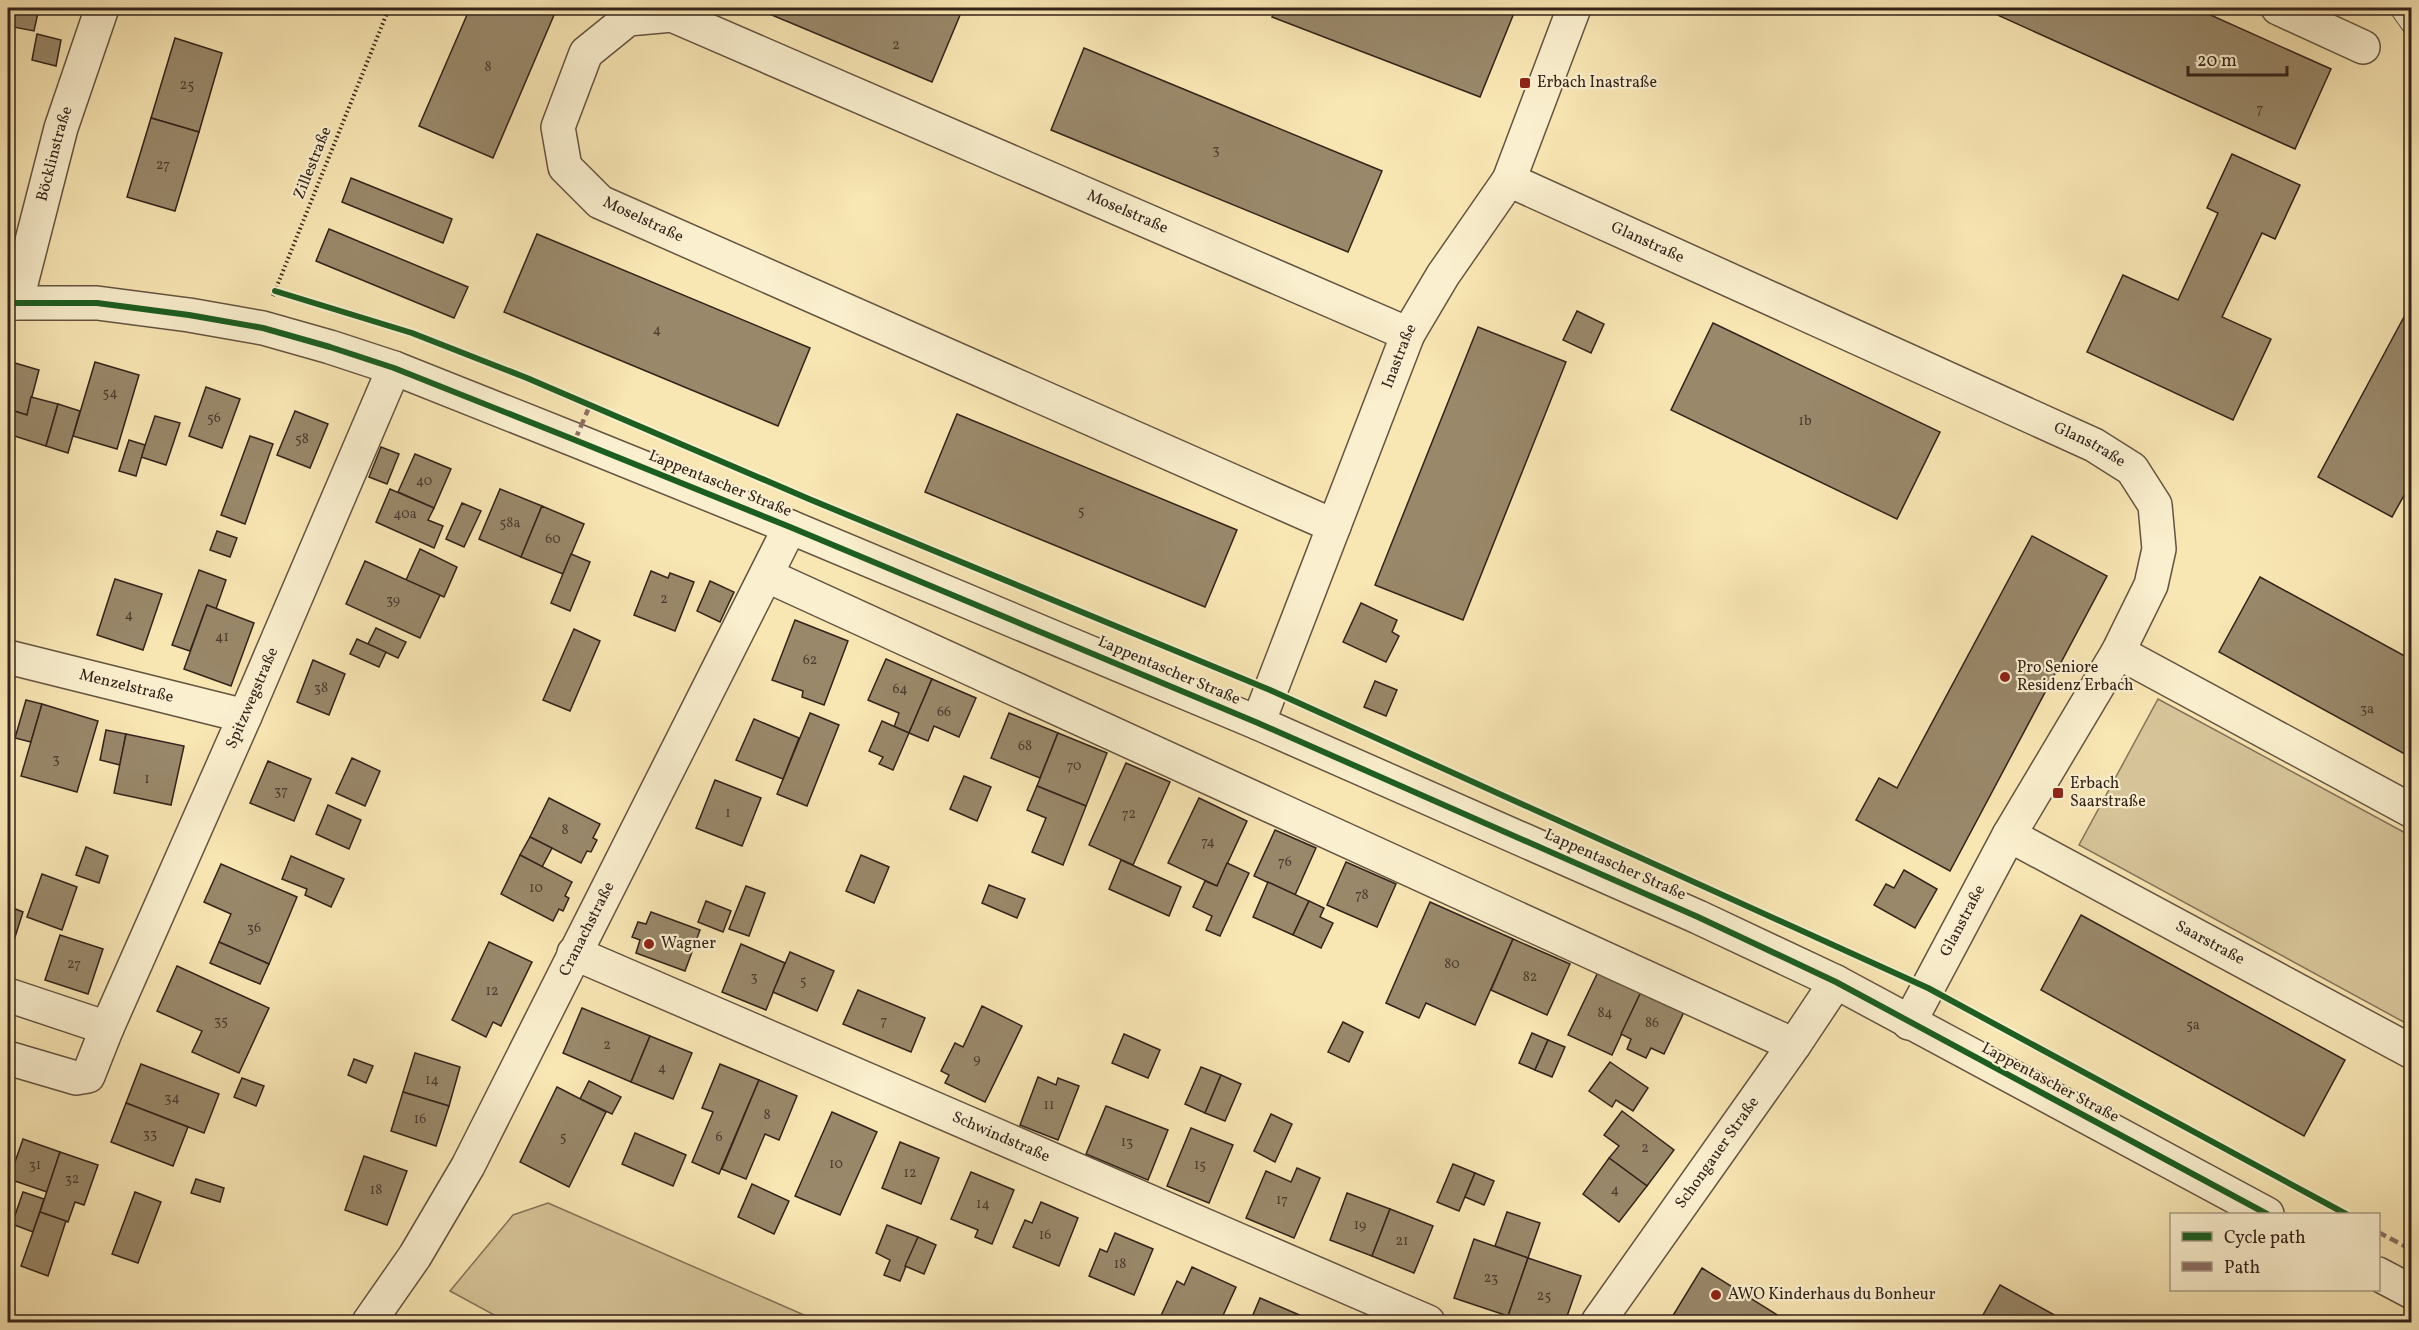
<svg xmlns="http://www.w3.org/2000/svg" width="2419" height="1330" viewBox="0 0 2419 1330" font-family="Vollkorn,serif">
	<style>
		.green { fill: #d7c599; stroke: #85745a; stroke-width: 1.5 }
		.building { fill: #99886a; stroke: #33231b; stroke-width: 1.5 }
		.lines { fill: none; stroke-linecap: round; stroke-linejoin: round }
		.lane-casing { stroke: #645441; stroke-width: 22 }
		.street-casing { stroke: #645441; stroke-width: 36 }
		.path { stroke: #33231b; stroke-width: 4; stroke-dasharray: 1.5 3; stroke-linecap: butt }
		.lane { stroke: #faefce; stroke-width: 20 }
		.street { stroke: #faefce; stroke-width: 33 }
		.quiet { stroke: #8d6e63; stroke-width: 4.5; stroke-dasharray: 9 4.5; stroke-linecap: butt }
		.cycleway-casing { stroke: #faefce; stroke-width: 10 }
		.cycleway { stroke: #1b5e20; stroke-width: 6 }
		.poi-dot { fill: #8f2418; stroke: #faefce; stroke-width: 2 }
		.labels { text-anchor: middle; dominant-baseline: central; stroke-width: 4.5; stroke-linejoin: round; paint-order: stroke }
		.number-label { font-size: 14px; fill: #4c3c2f }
		.poi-label { font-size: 16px; fill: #33231b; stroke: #faefce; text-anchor: start }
		.street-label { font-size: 16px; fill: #33231b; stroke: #faefce }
	</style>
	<rect width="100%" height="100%" fill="#f8e6b3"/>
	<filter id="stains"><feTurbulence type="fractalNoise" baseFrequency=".00333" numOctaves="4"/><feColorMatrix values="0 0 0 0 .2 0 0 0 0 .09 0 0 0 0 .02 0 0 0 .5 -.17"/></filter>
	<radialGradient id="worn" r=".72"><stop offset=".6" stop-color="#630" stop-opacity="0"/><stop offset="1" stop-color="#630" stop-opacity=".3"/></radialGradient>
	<!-- green -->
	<g class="green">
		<polygon points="2158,699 2411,836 2411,1026 2079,845"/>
		<polygon points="548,1203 820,1322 507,1322 450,1291 513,1215"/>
	</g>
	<!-- building -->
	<g class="building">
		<polygon points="8,8 39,8 34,31 8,26"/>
		<polygon points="470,8 557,8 493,158 419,126"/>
		<polygon points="755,8 963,8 932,82"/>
		<polygon points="1275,8 1516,8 1480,97 1272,17"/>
		<polygon points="1996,8 2195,8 2331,69 2295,149 1993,13"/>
		<polygon points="37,34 61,40 56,66 32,60"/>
		<polygon points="175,38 222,53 199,132 151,118"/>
		<polygon points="1084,48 1382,171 1348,252 1051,130"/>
		<polygon points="151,118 199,132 175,211 127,197"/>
		<polygon points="2232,154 2300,185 2275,239 2262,233 2222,317 2271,339 2233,420 2087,352 2123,275 2178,300 2218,213 2207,208"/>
		<polygon points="351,178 452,219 443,243 342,202"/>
		<polygon points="329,229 468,287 454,318 316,261"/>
		<polygon points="537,234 810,348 778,426 504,312"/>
		<polygon points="2412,302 2412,481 2392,517 2318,477"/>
		<polygon points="1577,311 1604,324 1591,353 1563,340"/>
		<polygon points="1713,323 1940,432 1897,519 1671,410"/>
		<polygon points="1478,327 1566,362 1463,620 1375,585"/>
		<polygon points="8,361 39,370 27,415 8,409"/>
		<polygon points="95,362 139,375 117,449 73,436"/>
		<polygon points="206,387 240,399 222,448 189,436"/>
		<polygon points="31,397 58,404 46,446 8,434 8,409 27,415"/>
		<polygon points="58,404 80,411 68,453 46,446"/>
		<polygon points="295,411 328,424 310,468 277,455"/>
		<polygon points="957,414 1237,530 1205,607 925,492"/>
		<polygon points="155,416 180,423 166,465 141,457"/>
		<polygon points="250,436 273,444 245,524 221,515"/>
		<polygon points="129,440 145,445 136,476 119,471"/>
		<polygon points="381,447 399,454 387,484 369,477"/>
		<polygon points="415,454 451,469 434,508 398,492"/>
		<polygon points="390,489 434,508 428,520 443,526 434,548 376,522"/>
		<polygon points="500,489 542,506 521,557 479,539"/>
		<polygon points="462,503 481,511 464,547 446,539"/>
		<polygon points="542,506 584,524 563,574 521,557"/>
		<polygon points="217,531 237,538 230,557 210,550"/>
		<polygon points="2032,536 2107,576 1950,871 1856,820 1879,778 1897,788"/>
		<polygon points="420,549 457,567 444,597 406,580"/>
		<polygon points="571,554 590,562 570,611 551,603"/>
		<polygon points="365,561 440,595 420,638 346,604"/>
		<polygon points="199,570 226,580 216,609 207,605 190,651 172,645"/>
		<polygon points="651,571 668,578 670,573 694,582 675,631 634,615"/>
		<polygon points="2260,577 2412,660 2412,758 2219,652"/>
		<polygon points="115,579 162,594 143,650 97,635"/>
		<polygon points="710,581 734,592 720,622 697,611"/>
		<polygon points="1361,603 1397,620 1392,632 1399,636 1386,662 1343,642"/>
		<polygon points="207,605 254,623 231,686 184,669"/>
		<polygon points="795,620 848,641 824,705 802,697 803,691 772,680"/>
		<polygon points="376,628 406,642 398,658 368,644"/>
		<polygon points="574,629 600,641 570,711 543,700"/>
		<polygon points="357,639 386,652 379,667 350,654"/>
		<polygon points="886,659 932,679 909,733 894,727 899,713 868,700"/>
		<polygon points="313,660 345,674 329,715 297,702"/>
		<polygon points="932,679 976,698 959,737 934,726 928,741 909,733"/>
		<polygon points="1375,681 1397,690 1386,716 1364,707"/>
		<polygon points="26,700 42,704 31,742 15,738"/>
		<polygon points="42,704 98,721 77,792 21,776"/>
		<polygon points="810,713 839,725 807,806 777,794"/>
		<polygon points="1009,713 1058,733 1040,778 991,758"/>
		<polygon points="754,719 799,738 783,779 736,760"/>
		<polygon points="882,721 909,733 893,770 879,764 883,757 869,751"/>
		<polygon points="106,730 126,734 120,765 100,760"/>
		<polygon points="1058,733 1107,753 1086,806 1037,786"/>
		<polygon points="126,734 184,746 171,805 114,793"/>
		<polygon points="352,758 380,771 365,806 336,793"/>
		<polygon points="268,761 311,779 294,821 250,803"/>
		<polygon points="1126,763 1170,782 1133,865 1089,845"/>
		<polygon points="964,776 991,787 977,821 950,809"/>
		<polygon points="715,780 761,798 742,846 696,828"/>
		<polygon points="1037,786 1086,806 1063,865 1032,852 1046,818 1027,810"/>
		<polygon points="549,798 600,824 593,838 597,840 591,852 587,851 581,863 530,837"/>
		<polygon points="1199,798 1247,821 1217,886 1168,863"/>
		<polygon points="328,805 361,820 349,849 316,834"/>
		<polygon points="1275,830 1316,848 1295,895 1254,876"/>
		<polygon points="530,837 552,848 542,867 520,855"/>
		<polygon points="86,847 108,856 99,883 76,875"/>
		<polygon points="520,855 572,882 565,896 569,898 563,911 559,909 553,921 501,894"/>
		<polygon points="861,855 889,867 874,903 846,891"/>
		<polygon points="291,856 344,879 331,907 305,895 307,889 282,879"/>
		<polygon points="1121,860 1181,887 1169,916 1109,889"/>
		<polygon points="1346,862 1396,884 1377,927 1327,905"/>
		<polygon points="1227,863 1249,873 1220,936 1206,930 1212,916 1193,907 1205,881 1217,886"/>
		<polygon points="221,864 297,897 269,964 219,942 231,914 204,902"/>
		<polygon points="1904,870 1937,889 1915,928 1874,905 1886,884 1894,888"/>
		<polygon points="42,874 77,887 62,930 27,917"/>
		<polygon points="1268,882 1309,901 1293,935 1253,917"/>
		<polygon points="989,885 1025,899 1017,918 982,903"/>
		<polygon points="746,886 765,893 749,936 729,929"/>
		<polygon points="706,901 731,911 723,932 698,922"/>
		<polygon points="1309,901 1324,908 1320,917 1333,923 1321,948 1293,935"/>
		<polygon points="1430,902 1513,939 1475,1025 1426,1003 1419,1018 1386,1003"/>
		<polygon points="8,906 23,912 8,959"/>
		<polygon points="651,912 700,930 685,971 636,953 640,940 632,937 638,922 646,924"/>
		<polygon points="2081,915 2345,1060 2304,1136 2041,990"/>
		<polygon points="60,935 103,949 88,994 45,980"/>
		<polygon points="1513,939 1570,964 1547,1015 1491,990"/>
		<polygon points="219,942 269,964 260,984 210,963"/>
		<polygon points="489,942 532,962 501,1026 493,1022 486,1037 452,1020"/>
		<polygon points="741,944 785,963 766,1010 722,992"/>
		<polygon points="790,952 834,971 817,1011 773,992"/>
		<polygon points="177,966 269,1008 239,1073 192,1052 202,1031 157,1011"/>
		<polygon points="1598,972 1641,992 1612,1055 1568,1035"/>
		<polygon points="858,990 925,1018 911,1052 843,1024"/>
		<polygon points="1641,992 1684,1012 1664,1054 1651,1048 1646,1058 1627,1049 1631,1039 1621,1034"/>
		<polygon points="982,1006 1022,1026 985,1102 945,1083 949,1075 941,1071 955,1043 963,1047"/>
		<polygon points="582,1008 650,1036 631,1082 563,1053"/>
		<polygon points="1343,1022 1363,1032 1349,1062 1328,1052"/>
		<polygon points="1532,1033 1548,1040 1535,1070 1519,1063"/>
		<polygon points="1124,1034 1160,1050 1148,1078 1112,1063"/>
		<polygon points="650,1036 692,1053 673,1099 631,1082"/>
		<polygon points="1548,1040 1565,1047 1552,1077 1535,1070"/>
		<polygon points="415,1053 460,1067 449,1106 403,1092"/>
		<polygon points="354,1059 373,1066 366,1083 348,1075"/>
		<polygon points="1610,1062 1648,1088 1633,1111 1616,1100 1612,1107 1589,1091"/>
		<polygon points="141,1064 219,1094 204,1133 126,1103"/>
		<polygon points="720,1064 759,1080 719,1174 692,1162 713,1112 702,1108"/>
		<polygon points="1201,1067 1221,1075 1205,1113 1185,1104"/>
		<polygon points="1221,1075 1241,1084 1225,1121 1205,1113"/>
		<polygon points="1038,1077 1056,1085 1058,1078 1079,1086 1058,1140 1020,1125"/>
		<polygon points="242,1078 264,1086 256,1106 234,1097"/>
		<polygon points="759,1080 797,1096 779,1140 765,1134 746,1179 722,1169"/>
		<polygon points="589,1081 621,1097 612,1114 580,1099"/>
		<polygon points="557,1087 606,1112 569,1187 520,1162"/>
		<polygon points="403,1092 449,1106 436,1146 391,1131"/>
		<polygon points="126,1103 188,1127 173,1166 111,1142"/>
		<polygon points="1106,1106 1168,1130 1148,1180 1086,1154"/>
		<polygon points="1622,1111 1674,1150 1647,1186 1609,1158 1619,1146 1604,1135"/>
		<polygon points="832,1112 877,1132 840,1215 795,1196"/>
		<polygon points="1271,1114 1292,1124 1275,1162 1254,1151"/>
		<polygon points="1191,1128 1233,1145 1209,1203 1167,1186"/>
		<polygon points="635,1133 686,1155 673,1186 622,1164"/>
		<polygon points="23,1139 60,1152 47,1192 9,1179"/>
		<polygon points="900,1142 939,1158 921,1204 882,1188"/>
		<polygon points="60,1152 98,1165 84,1205 75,1202 68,1222 40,1212"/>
		<polygon points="364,1156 407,1171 387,1225 345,1210"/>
		<polygon points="1609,1158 1647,1186 1619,1222 1583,1194"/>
		<polygon points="1453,1164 1475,1173 1459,1211 1437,1202"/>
		<polygon points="1297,1168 1320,1178 1294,1238 1246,1218 1266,1171 1291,1182"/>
		<polygon points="971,1172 1014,1190 992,1244 975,1237 978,1230 951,1219"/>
		<polygon points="1475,1173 1494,1181 1484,1205 1465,1197"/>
		<polygon points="196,1179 224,1188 220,1202 191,1193"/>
		<polygon points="752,1184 789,1201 774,1234 738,1217"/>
		<polygon points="23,1192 44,1199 33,1232 12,1224"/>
		<polygon points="135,1192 161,1202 138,1263 112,1254"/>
		<polygon points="1347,1193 1390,1209 1372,1256 1330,1240"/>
		<polygon points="1041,1202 1078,1218 1059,1266 1013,1247 1025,1220 1032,1223"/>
		<polygon points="1390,1209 1433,1226 1414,1273 1372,1256"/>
		<polygon points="40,1212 66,1221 48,1276 21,1266"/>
		<polygon points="1507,1212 1540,1223 1528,1258 1495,1246"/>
		<polygon points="887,1225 918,1237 900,1281 884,1275 890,1260 876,1253"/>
		<polygon points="1115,1233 1153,1249 1134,1295 1089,1276 1100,1249 1107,1252"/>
		<polygon points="918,1237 936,1245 924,1274 905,1266"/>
		<polygon points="1474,1239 1528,1258 1508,1316 1454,1298"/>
		<polygon points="1528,1258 1581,1276 1565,1322 1555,1322 1545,1319 1544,1322 1527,1322 1508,1316"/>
		<polygon points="1192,1267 1236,1287 1220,1322 1158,1322 1177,1281 1184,1285"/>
		<polygon points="1702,1268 1787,1321 1787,1322 1669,1322"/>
		<polygon points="2000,1285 2067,1322 1979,1322"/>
		<polygon points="1260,1298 1304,1317 1302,1322 1250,1322"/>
	</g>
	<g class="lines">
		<!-- lane casing -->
		<g class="lane-casing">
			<polyline id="lane" points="2400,8 2412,25"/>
		</g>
		<!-- street casing -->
		<g class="street-casing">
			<g id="street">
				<polyline points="2278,8 2363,47"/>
				<path id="s1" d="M1509,180l585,265 38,24 23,36 4,44 -8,36 -33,67 -109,183 -100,188"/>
				<polyline points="8,303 97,303 189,315 263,328 330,347 394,368 575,440 790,527 1258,723 1698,917 1836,982 2267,1214"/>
				<path id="s2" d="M16,303l45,-175 41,-120"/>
				<path id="s3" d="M1334,526l-734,-324 -35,-35 -7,-40 28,-74 42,-34 44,-4 736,319"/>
				<polyline points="768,576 1794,1045"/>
				<polyline points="2118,652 2412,811"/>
				<path id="s4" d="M8,657l237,59"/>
				<path id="s5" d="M1258,723l150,-389 35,-59 66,-95 65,-172"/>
				<path id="s6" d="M2009,835l403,217"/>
				<path id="s7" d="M574,953l854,369"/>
				<polyline points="8,995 107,1028"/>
				<path id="s8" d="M8,1058l68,20 12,-2 19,-48 138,-312 149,-348"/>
				<polyline points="2378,1274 2412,1292"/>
				<path id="s9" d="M369,1322l46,-66 53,-90 322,-639"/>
				<path id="s10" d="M1598,1322l196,-277 42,-63"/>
			</g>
		</g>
		<!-- path -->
		<polyline class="path" points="273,296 389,8"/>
		<!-- lane -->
		<use href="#lane" class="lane"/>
		<!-- street -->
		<use href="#street" class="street"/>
		<!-- quiet -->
		<g class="quiet">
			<polyline points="575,440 590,405"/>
			<polyline points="2378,1232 2412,1250"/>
		</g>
		<!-- cycleway casing -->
		<g class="cycleway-casing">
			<g id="cycleway">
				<polyline points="275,291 412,333 527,378 809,499 1270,690 1928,988 2346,1214"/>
				<polyline points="8,303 97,303 189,315 263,328 330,347 394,368 575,440 790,527 1258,723 1698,917 1836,982 2267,1214"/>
			</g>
		</g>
		<!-- cycleway -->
		<use href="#cycleway" class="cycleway"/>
	</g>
	<!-- markers -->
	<g class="poi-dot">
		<rect x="1519" y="77" width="12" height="12" rx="3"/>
		<circle cx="2005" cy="677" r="6"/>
		<rect x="2052" y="787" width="12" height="12" rx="3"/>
		<circle cx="649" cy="944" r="6"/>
		<circle cx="1716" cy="1295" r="6"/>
	</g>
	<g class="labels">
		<!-- number labels -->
		<g class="number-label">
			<text x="896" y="45">2</text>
			<text x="488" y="67">8</text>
			<text x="187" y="85">25</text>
			<text x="2260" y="109">7</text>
			<text x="1216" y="150">3</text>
			<text x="163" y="165">27</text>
			<text x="657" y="330">4</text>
			<text x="110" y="393">54</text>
			<text x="214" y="418">56</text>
			<text x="1805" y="421">1b</text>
			<text x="302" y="439">58</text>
			<text x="424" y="481">40</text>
			<text x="1081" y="511">5</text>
			<text x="405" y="514">40a</text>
			<text x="510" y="523">58a</text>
			<text x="553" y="539">60</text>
			<text x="664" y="599">2</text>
			<text x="393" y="600">39</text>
			<text x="129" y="615">4</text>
			<text x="222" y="637">41</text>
			<text x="810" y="660">62</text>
			<text x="321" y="688">38</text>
			<text x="900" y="689">64</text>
			<text x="2367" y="709">3a</text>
			<text x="944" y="712">66</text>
			<text x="1025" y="746">68</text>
			<text x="56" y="759">3</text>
			<text x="1074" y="766">70</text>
			<text x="147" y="779">1</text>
			<text x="281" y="791">37</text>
			<text x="728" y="813">1</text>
			<text x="1129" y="814">72</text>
			<text x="565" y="830">8</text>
			<text x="1208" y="842">74</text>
			<text x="1285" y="862">76</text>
			<text x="536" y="888">10</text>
			<text x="1362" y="895">78</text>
			<text x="254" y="928">36</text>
			<text x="74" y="964">27</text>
			<text x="1452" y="964">80</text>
			<text x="754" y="977">3</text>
			<text x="1530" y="977">82</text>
			<text x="803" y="981">5</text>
			<text x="492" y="991">12</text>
			<text x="1605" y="1013">84</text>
			<text x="221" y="1021">35</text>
			<text x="884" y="1021">7</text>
			<text x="1652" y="1023">86</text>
			<text x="2193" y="1025">5a</text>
			<text x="607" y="1045">2</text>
			<text x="977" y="1059">9</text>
			<text x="662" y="1068">4</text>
			<text x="432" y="1080">14</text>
			<text x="172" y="1098">34</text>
			<text x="1049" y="1105">11</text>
			<text x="767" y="1115">8</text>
			<text x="420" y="1119">16</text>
			<text x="150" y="1134">33</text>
			<text x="563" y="1137">5</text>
			<text x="719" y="1137">6</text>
			<text x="1127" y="1142">13</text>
			<text x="1645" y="1148">2</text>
			<text x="836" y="1164">10</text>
			<text x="35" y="1165">31</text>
			<text x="1200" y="1165">15</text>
			<text x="910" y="1173">12</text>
			<text x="72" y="1179">32</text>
			<text x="376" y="1190">18</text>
			<text x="1615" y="1190">4</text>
			<text x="1282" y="1200">17</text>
			<text x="983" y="1204">14</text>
			<text x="1360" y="1225">19</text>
			<text x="1045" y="1235">16</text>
			<text x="1402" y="1241">21</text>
			<text x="1120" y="1264">18</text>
			<text x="1491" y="1278">23</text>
			<text x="1544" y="1296">25</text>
		</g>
		<!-- poi labels -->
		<g class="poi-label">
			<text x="1537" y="83">Erbach Inastraße</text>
			<text x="2017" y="668">Pro Seniore<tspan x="2017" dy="18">Residenz Erbach</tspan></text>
			<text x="2070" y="784">Erbach<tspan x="2070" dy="18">Saarstraße</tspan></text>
			<text x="661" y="944">Wagner</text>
			<text x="1728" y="1295">AWO Kinderhaus du Bonheur</text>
		</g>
		<!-- street labels -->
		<g class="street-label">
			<text stroke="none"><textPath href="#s2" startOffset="154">Böcklinstraße</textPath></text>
			<text transform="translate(313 163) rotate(-68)">Zillestraße</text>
			<text stroke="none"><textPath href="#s3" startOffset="1566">Moselstraße</textPath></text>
			<text transform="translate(643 220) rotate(25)">Moselstraße</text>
			<text stroke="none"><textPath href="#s1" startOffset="152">Glanstraße</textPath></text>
			<text stroke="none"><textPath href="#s5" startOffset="393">Inastraße</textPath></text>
			<text stroke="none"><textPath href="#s1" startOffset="638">Glanstraße</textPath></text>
			<text transform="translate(720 484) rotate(22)">Lappentascher Straße</text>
			<text transform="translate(1169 671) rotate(23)">Lappentascher Straße</text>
			<text stroke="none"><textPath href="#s4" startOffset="122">Menzelstraße</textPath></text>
			<text stroke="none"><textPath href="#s8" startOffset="495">Spitzwegstraße</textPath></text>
			<text transform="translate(1615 865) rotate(24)">Lappentascher Straße</text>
			<text transform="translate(1963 921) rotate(-62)">Glanstraße</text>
			<text stroke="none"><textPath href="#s9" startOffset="450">Cranachstraße</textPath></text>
			<text stroke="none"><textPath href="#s6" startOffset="228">Saarstraße</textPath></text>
			<text transform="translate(2050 1083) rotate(28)">Lappentascher Straße</text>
			<text stroke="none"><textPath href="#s7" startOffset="465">Schwindstraße</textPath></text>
			<text stroke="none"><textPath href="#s10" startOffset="207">Schongauer Straße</textPath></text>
		</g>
	</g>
	<!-- margin -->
	<rect width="2419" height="1330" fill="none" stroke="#f8e6b3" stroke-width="30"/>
	<rect x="9" y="9" width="2401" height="1312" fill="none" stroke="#33231b" stroke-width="3"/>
	<rect x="15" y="15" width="2389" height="1300" fill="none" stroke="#33231b" stroke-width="1.5"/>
	<!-- legend -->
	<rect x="2170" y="1213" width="210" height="78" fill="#faefce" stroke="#aa9d86" stroke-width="1.5"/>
	<rect x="2182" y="1232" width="30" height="9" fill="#1b5e20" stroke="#aa9d86" stroke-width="1.5"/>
	<text x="2224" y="1243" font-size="18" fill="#33231b">Cycle path</text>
	<rect x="2182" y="1262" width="30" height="9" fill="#8d6e63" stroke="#aa9d86" stroke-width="1.5"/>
	<text x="2224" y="1273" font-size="18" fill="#33231b">Path</text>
	<!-- scale -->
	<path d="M2188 66v9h99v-9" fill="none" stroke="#33231b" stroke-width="3"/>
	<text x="2197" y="66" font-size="18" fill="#33231b" stroke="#faefce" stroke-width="4.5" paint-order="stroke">20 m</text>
	<rect width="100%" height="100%" filter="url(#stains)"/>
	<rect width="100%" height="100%" fill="url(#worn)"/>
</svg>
